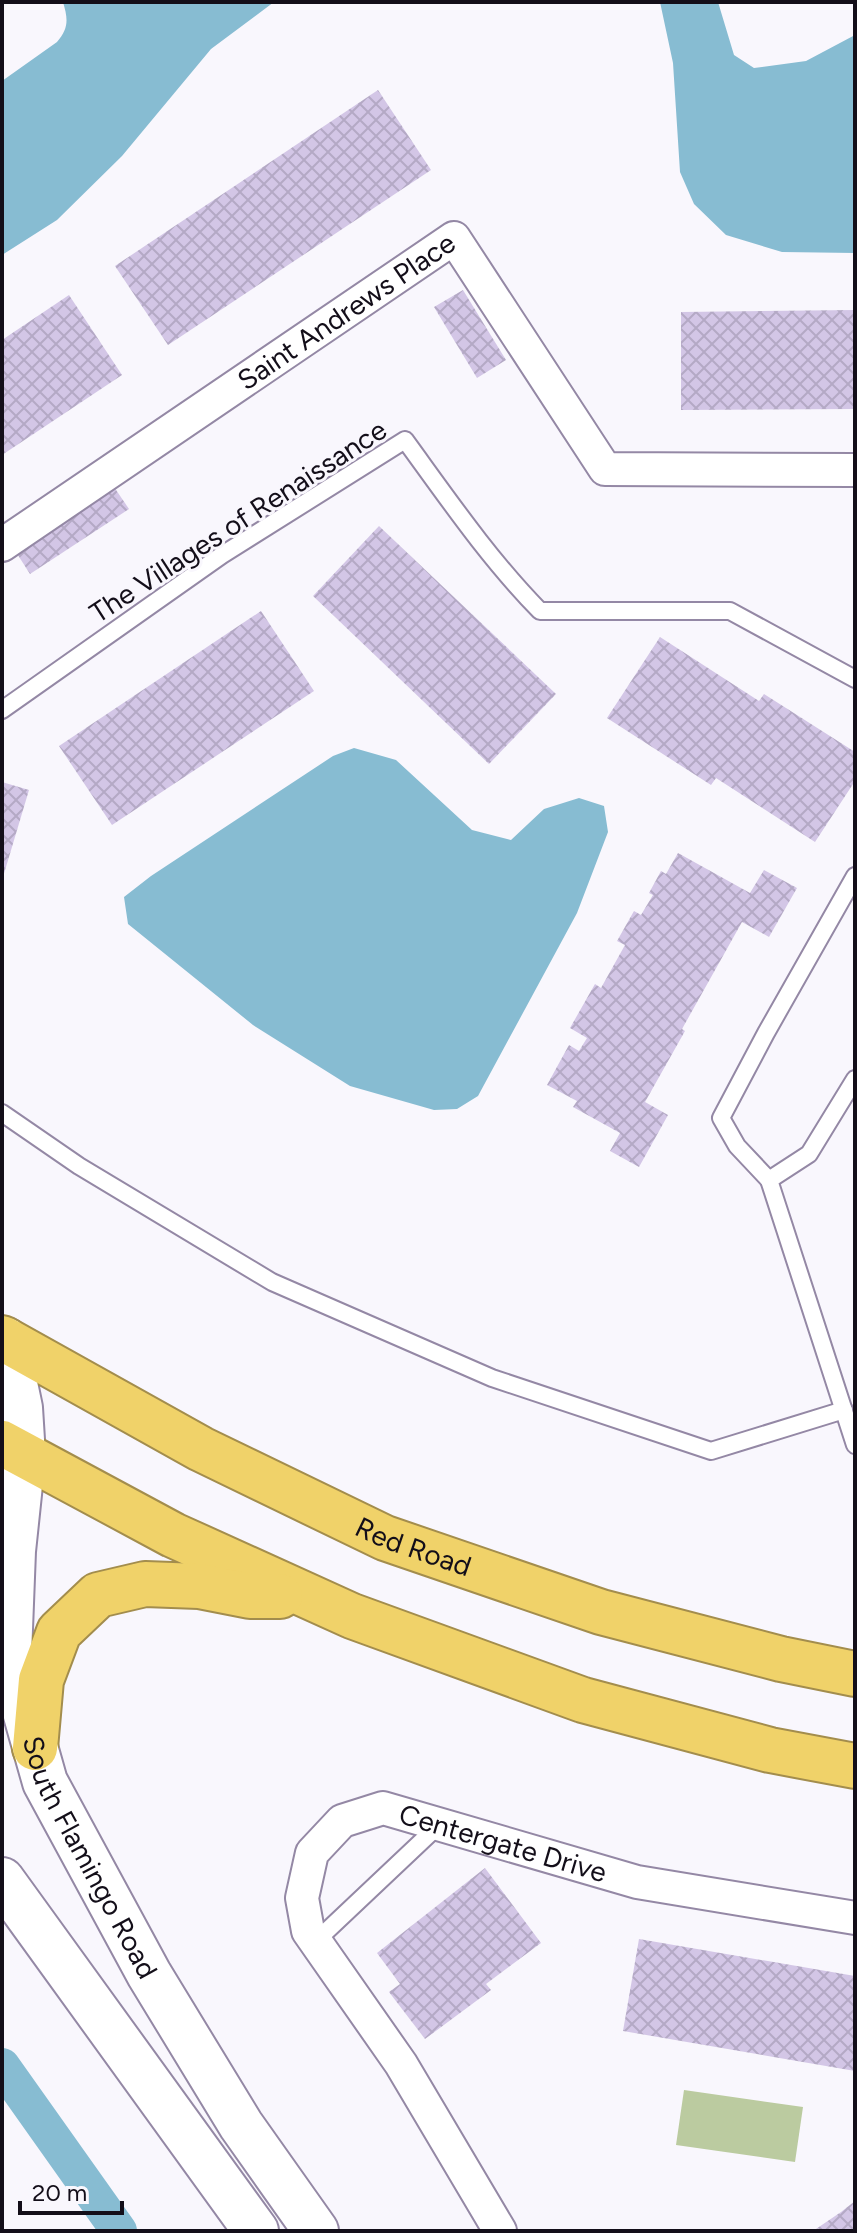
<svg xmlns="http://www.w3.org/2000/svg" width="857" height="2233" viewBox="0 0 857 2233" font-family="Figtree,sans-serif">
	<style>
		.garden { fill: #bbcba0 }
		.water { fill: #87bcd2 }
		.lines { fill: none; stroke-linecap: round; stroke-linejoin: round }
		.canal { stroke: #87bcd2; stroke-width: 36 }
		.building { fill: url(#building-cross-hatch) }
		.lane-casing { stroke: #9488a5; stroke-width: 20 }
		.street-casing { stroke: #9488a5; stroke-width: 36 }
		.secondary-casing { stroke: #9488a5; stroke-width: 48 }
		.highway-casing { stroke: #a38d4d; stroke-width: 48 }
		.lane { stroke: #fff; stroke-width: 16 }
		.street { stroke: #fff; stroke-width: 32 }
		.secondary { stroke: #fff; stroke-width: 44 }
		.highway { stroke: #f0d269; stroke-width: 44 }
		.labels { text-anchor: middle; dominant-baseline: central; stroke-width: 6; stroke-linejoin: round; paint-order: stroke }
		.street-label { font-size: 28px; fill: #130e19; stroke: #f9f7fd }
	</style>
	<defs>
		<pattern id="building-cross-hatch" width="8" height="8" patternUnits="userSpaceOnUse" patternTransform="scale(2)"><rect width="8" height="8" fill="#d3c6e6"/><path d="M0 0l8 8M0 8l8-8" fill="none" stroke="#b4a9c5"/></pattern>
	</defs>
	<rect width="100%" height="100%" fill="#f9f7fd"/>
	<!-- garden -->
	<polygon class="garden" points="684,2090 803,2107 795,2162 676,2145"/>
	<!-- water -->
	<g class="water">
		<path d="M63,2h211l-63,47 -89,107 -65,64 -55,35v-174l55,-39c12,-14 11,-23 6,-40z"/>
		<polygon points="660,2 718,2 734,55 754,68 806,61 855,35 855,253 782,252 726,235 694,204 680,172 673,63"/>
		<polygon points="354,748 396,760 472,830 511,840 544,809 579,798 604,806 608,832 577,913 478,1096 457,1109 434,1110 350,1086 253,1025 128,924 124,897 151,876 333,756"/>
	</g>
	<g class="lines">
		<!-- canal -->
		<polyline class="canal" points="2,2066 119,2231"/>
	</g>
	<!-- building -->
	<g class="building">
		<polygon points="378,90 431,170 168,345 115,266"/>
		<polygon points="463,290 506,360 477,378 434,307"/>
		<polygon points="69,295 122,375 2,455 2,340"/>
		<polygon points="855,310 855,409 681,410 681,312"/>
		<polygon points="112,484 129,509 30,574 14,549"/>
		<polygon points="379,526 556,694 489,764 313,596"/>
		<polygon points="261,611 314,691 112,825 59,746"/>
		<polygon points="660,637 759,701 764,694 855,752 855,781 815,842 716,778 711,785 607,718"/>
		<polygon points="2,782 29,790 3,877 2,877"/>
		<polygon points="678,853 750,893 764,870 797,888 769,937 742,922 682,1029 685,1031 645,1102 668,1115 639,1167 610,1151 620,1133 573,1107 577,1101 547,1085 569,1045 579,1051 587,1038 570,1028 595,984 601,988 625,945 617,941 634,911 641,915 653,895 649,893 661,871 666,874"/>
		<polygon points="485,1868 541,1943 486,1984 491,1990 425,2039 389,1992 400,1984 377,1953"/>
		<polygon points="639,1939 855,1976 855,2071 623,2031"/>
		<polygon points="855,2201 855,2231 813,2231 841,2212"/>
	</g>
	<g class="lines">
		<!-- lane casing -->
		<g class="lane-casing">
			<g id="lane">
				<path d="M2,710l220,-155 183,-115c43,59 84,119 135,171h190l125,68"/>
				<polyline points="855,1079 809,1154 769,1180 855,1445"/>
				<polyline points="2,1113 79,1166 272,1282 492,1378 711,1451 844,1410"/>
				<polyline points="769,1180 737,1146 721,1118 766,1033 855,876"/>
				<polyline points="315,1942 440,1824"/>
			</g>
		</g>
		<!-- street casing -->
		<g class="street-casing">
			<g id="street">
				<path id="s1" d="M2,545l452,-307 151,231 250,1"/>
				<path id="s2" d="M500,2231l-99,-167 -93,-133 -6,-33 10,-45 30,-32 41,-13 254,74 218,36"/>
			</g>
		</g>
		<!-- secondary casing -->
		<g class="secondary-casing">
			<g id="secondary">
				<path id="s3" d="M6,1340l14,68 3,48 -10,95 -4,104 36,127 104,192 92,151 75,106"/>
				<polyline points="2,1880 256,2231"/>
			</g>
		</g>
		<!-- highway casing -->
		<g class="highway-casing">
			<g id="highway">
				<path id="s4" d="M2,1338l199,111 184,89 216,74 180,47 74,15"/>
				<polyline points="2,1443 173,1535 352,1616 583,1700 770,1750 855,1766"/>
				<polyline points="35,1748 41,1680 59,1632 98,1595 145,1584 199,1586 250,1596 280,1596"/>
			</g>
		</g>
		<!-- lane -->
		<use href="#lane" class="lane"/>
		<!-- street -->
		<use href="#street" class="street"/>
		<!-- secondary -->
		<use href="#secondary" class="secondary"/>
		<!-- highway -->
		<use href="#highway" class="highway"/>
	</g>
	<g class="labels">
		<!-- street labels -->
		<g class="street-label">
			<text stroke="none"><textPath href="#s1" startOffset="416">Saint Andrews Place</textPath></text>
			<text transform="translate(238 521) rotate(-33)">The Villages of Renaissance</text>
			<text stroke="none"><textPath href="#s4" startOffset="462">Red Road</textPath></text>
			<text stroke="none"><textPath href="#s2" startOffset="648">Centergate Drive</textPath></text>
			<text stroke="none"><textPath href="#s3" startOffset="536">South Flamingo Road</textPath></text>
		</g>
	</g>
	<!-- border -->
	<rect width="857" height="2233" fill="none" stroke="#130e19" stroke-width="8"/>
	<!-- scale -->
	<path d="M20 2201v12h102v-12" fill="none" stroke="#130e19" stroke-width="4"/>
	<text x="32" y="2201" font-size="24" fill="#130e19" stroke="#f9f7fd" stroke-width="6" paint-order="stroke">20 m</text>
</svg>
